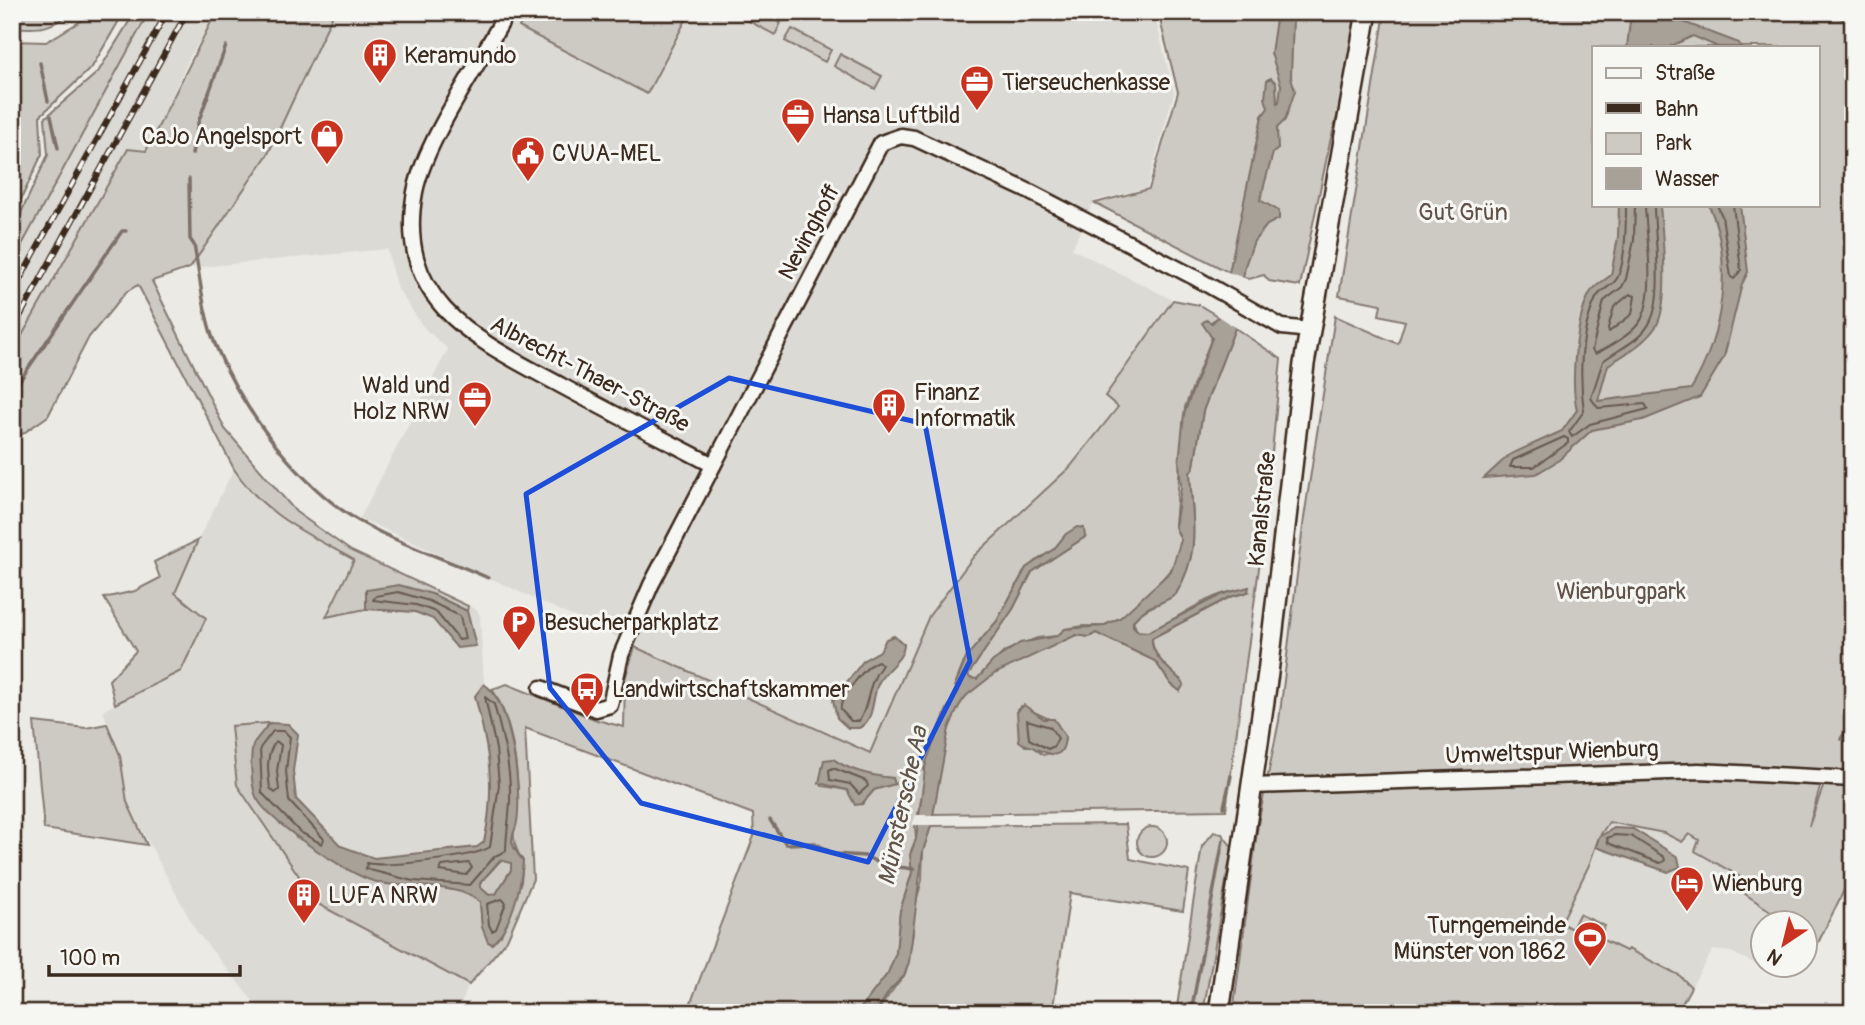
<svg xmlns="http://www.w3.org/2000/svg" width="1865" height="1025" viewBox="0 0 1865 1025" font-family="Pangolin,sans-serif">
	<style>
		.built { fill: #dcdad4 }
		.green { fill: #cdcac4; stroke: #847a71; stroke-width: 2; fill-rule: evenodd }
		.water { fill: #a8a198; stroke: #7c7167; stroke-width: 2; fill-rule: evenodd }
		.pier { fill: #ebeae5 }
		.lines { fill: none; stroke-linecap: round; stroke-linejoin: round }
		.shore { stroke: #675a4f; stroke-width: 2 }
		.stream { stroke: #7c7167; stroke-width: 3.5 }
		.minor-casing { stroke: #3b2a1e; stroke-width: 19 }
		.secondary-casing { stroke: #3b2a1e; stroke-width: 24 }
		.minor { stroke: #f6f6f2; stroke-width: 14 }
		.secondary { stroke: #f6f6f2; stroke-width: 19 }
		.rail-casing { stroke: #3b2a1e; stroke-width: 6 }
		.rail { stroke: #f6f6f2; stroke-width: 3.5; stroke-dasharray: 10; stroke-linecap: butt }
		.marked { fill: none; stroke: #1d4ed8; stroke-width: 5; stroke-linejoin: round }
		.labels { text-anchor: middle; dominant-baseline: central; stroke-width: 6; stroke-linejoin: round; paint-order: stroke }
		.poi-label { font-size: 23px; fill: #3b2a1e; stroke: #f6f6f2; text-anchor: start }
		.park-label { font-size: 23px; fill: #605248; stroke: #f6f6f2 }
		.street-label { font-size: 23px; fill: #3b2a1e; stroke: #f6f6f2 }
		.water-label { font-size: 24px; font-style: italic; fill: #615449; stroke: #f6f6f2 }
	</style>
	<rect width="100%" height="100%" fill="#ebeae5"/>
	<filter id="ink" filterUnits="userSpaceOnUse"><feTurbulence type="fractalNoise" baseFrequency=".0143" numOctaves="2"/><feDisplacementMap in="SourceGraphic" scale="14" xChannelSelector="R" yChannelSelector="G"/><feConvolveMatrix kernelMatrix="1 2 1 2 8 2 1 2 1" color-interpolation-filters="sRGB"/></filter>
	<g filter="url(#ink)">
		<!-- built -->
		<g class="built">
			<polygon points="149,12 216,12 190,57 146,152 66,255 12,353 12,261"/>
			<polygon points="334,12 1154,12 1174,93 1147,188 1094,201 1072,249 1173,300 1105,396 1119,406 1070,467 974,556 929,616 870,754 360,518 448,349 424,328 398,289 387,249 190,268 268,154"/>
			<polygon points="247,457 296,512 351,551 477,610 480,616 484,684 492,689 507,684 507,940 469,985 457,1013 263,1013 196,931 127,802 120,755 103,711 115,704 109,680 136,651 104,598 135,591 160,578 154,562 198,540 234,469"/>
			<polygon points="1609,822 1664,833 1682,842 1689,834 1699,840 1695,851 1702,857 1752,884 1746,894 1788,923 1764,923 1763,963 1756,964 1731,952 1713,950 1691,987 1679,975 1599,938 1605,925 1579,914 1572,929 1561,923 1589,865 1599,837"/>
		</g>
		<!-- green -->
		<g class="green">
			<path d="M12,12h62c-25,16 -32,18 -62,15z"/>
			<polygon points="96,12 124,12 92,67 40,116 42,154 12,219 12,41 46,42"/>
			<polygon points="135,12 149,12 12,263 12,232 48,155 45,118 98,72"/>
			<path d="M242,12h92l-66,142 -78,114 -38,13 73,148 71,83 55,39 117,55 -1,5 -35,-17 -66,-4v19l-40,8 28,-57c-48,-27 -89,-44 -120,-91l-96,-184 -12,7 -37,45 -41,79 -36,25v-88l116,-204 18,2 66,-131z"/>
			<polygon points="527,12 690,12 647,94 519,27"/>
			<polygon points="732,12 761,12 781,23 775,35"/>
			<polygon points="1158,12 1360,12 1348,78 1330,142 1300,286 1269,281 1264,275 1249,279 1236,276 1095,203 1149,189 1178,92"/>
			<path d="M1385,12h468v763l-29,-2 -15,53 17,-47 27,4v89l-36,73 -11,-4v-18h-18l-43,-29 6,-11 -56,-32 4,-11 -10,-6 -7,8 -18,-9 -55,-11 -10,15 -10,28 -28,58 11,6 7,-15 26,12 -6,12 27,13 2,-2 51,26 12,12 -14,26h-444l25,-189 21,-103 25,-203 31,-202 63,28 7,-23 -26,-6 2,-11 -42,-8zM1594,47h224v158h-224z"/>
			<polygon points="792,29 831,50 825,62 785,41"/>
			<polygon points="840,54 882,76 875,89 834,66"/>
			<path d="M1173,300l26,5 20,12 -10,6 3,14 -27,70 -10,117 6,16 -6,24 -19,23 -30,28 -23,11h-20l-18,3 -8,7 -20,2 -32,13 -28,28h-7l-2,-4 45,-66 19,-37 53,-35 -19,-3 -12,15 -28,19 -29,53 -33,41 -8,20 2,9 -34,78 2,10 -11,48 1,12 -5,12 1,22 -12,38 -4,42 -8,20 -31,40h-170l67,-177 -1,-22 -228,-86 8,151 -26,61 -38,45 -151,-81 -81,-119 -6,-59 38,-3 -15,22 42,93 151,51 19,2 14,11 2,25 19,9 20,-54 2,-21c-18,-25 -4,-42 -5,-72 -2,-31 -8,-74 -26,-100l15,-5 90,36 27,7 1,-48 10,-32 235,106 59,-137 45,-60 96,-89 48,-60 -13,-11zM833,759c17,12 39,17 59,19l-18,12 -12,14 -15,-14 -25,-4v-18z"/>
			<path d="M1235,328l46,31 -16,165 -39,286 -293,4c5,-32 8,-71 22,-101 20,-43 82,-60 121,-78l14,2 6,-4 59,28 16,23 9,7 1,-11c-12,-10 -30,-25 -29,-42l78,-41 18,-5c-29,-8 -73,30 -100,40l-11,-1 -4,-10c13,-16 29,-16 43,-27 26,-45 16,-72 14,-121l4,-7 9,-55zM1021,706l35,16 9,18 -5,11 -17,4 -11,-9h-7c-9,-10 -4,-24 -8,-36z"/>
			<polygon points="198,540 175,593 206,618 181,671 115,704 109,680 136,651 104,598 135,591 160,578 154,562"/>
			<polygon points="34,722 86,728 107,724 120,755 127,802 147,845 44,829"/>
			<polygon points="1126,824 1130,859 1189,871 1183,911 1070,893 1053,1007 1077,1013 876,1013 905,973 913,934 914,910 922,880 923,851 931,826"/>
			<circle cx="1152" cy="842" r="15"/>
			<polygon points="1214,832 1222,834 1232,847 1203,1013 1176,1013 1202,846"/>
			<polygon points="507,859 511,863 511,870 496,894 489,895 479,887 480,883 501,860"/>
		</g>
		<!-- water -->
		<g class="water">
			<path d="M1277,12h14l2,7 -2,58 4,14 -10,29 -8,8 1,21 -5,4 -13,47 19,11v8l-12,6 -13,16 -9,25 -10,62 -32,83 -9,55 -4,7c2,50 12,75 -14,121 -13,11 -29,9 -43,27v5l6,6h9l75,-38 26,-7 -1,5 -18,5 -78,41c-2,19 21,33 32,46l-4,7 -9,-7 -16,-23 -59,-28 -7,4 -13,-2 -82,39 -28,22 -7,10 -10,22 -18,98 -8,25 -14,111 -5,14 -14,14 -14,22 -19,1 31,-40 8,-20 4,-42 12,-38 -2,-18 6,-16 10,-77 21,-53 11,-18 -3,-5 12,-30 30,-35 29,-53 28,-19 12,-15 11,-7 7,1 1,9 -53,35 -19,37 -45,66 2,3 7,1 16,-18 27,-18 37,-7 8,-7 38,-3 17,-8 51,-47 10,-31 -6,-13 6,-40 -2,-25 5,-48 28,-76 -10,-15 4,-3 6,3 8,-8 42,-199 6,-8 -3,-10 2,-18 4,-2 5,5 1,20 2,-1 2,-17 -10,-32z"/>
			<polygon points="1631,12 1657,12 1739,43 1741,47 1718,47 1693,36 1669,47 1627,47"/>
			<path d="M1619,205h41c2,27 11,101 -5,123 -11,16 -31,27 -47,37l-10,36 93,-12c32,-53 43,-127 18,-184h31l8,67 -6,12 -18,73 -24,40 -57,23 -51,10 -33,30 -23,14 -52,4 25,-23 53,-24 15,-21c-7,-28 -1,-91 13,-117 4,-7 15,-13 21,-18l7,-38z"/>
			<polygon points="399,585 432,594 467,611 476,646 457,648 433,619 415,612 366,609 366,590"/>
			<path d="M894,636l10,8c0,16 -18,24 -25,38 -8,15 -3,37 -20,46h-11l-11,-10 -4,-18 31,-40 16,-9 6,-12z"/>
			<path d="M484,684c28,18 38,107 33,138 -1,8 -6,13 -5,20 2,8 7,13 11,19 -2,26 -11,65 -31,83l-4,-2 -6,-15 -2,-25c-29,-23 -75,-10 -110,-22 -26,-9 -107,-61 -115,-86 -4,-12 -5,-36 -2,-49 3,-7 12,-15 16,-22l19,1 10,10 -5,37 3,28 45,47 33,12 103,-11 7,-5c12,-55 5,-92 -9,-146zM500,860l11,3v7l-15,24 -7,1 -9,-8v-4z"/>
			<path d="M1024,705l20,14h10l11,17c-1,26 -15,19 -31,12 -5,-3 -9,-2 -15,-7l-2,-29z"/>
			<path d="M833,759c17,12 39,17 60,19l2,6 -21,6 -12,14 -7,1 -8,-15 -28,-7 5,-23z"/>
			<polygon points="1614,828 1633,829 1678,857 1680,867 1668,872 1596,847 1599,837"/>
		</g>
		<!-- pier -->
		<g class="pier">
			<polygon points="1225,271 1247,279 1238,329 1216,315"/>
			<polygon points="916,815 935,815 935,825 912,825"/>
		</g>
		<g class="lines">
			<!-- shore -->
			<g class="shore">
				<path d="M1626,205c0,17 0,61 -10,75 -5,7 -16,10 -20,18 -16,34 -17,77 -12,113l-15,21 3,5 18,-13 58,-15 -3,-5 -47,4 -7,-10 12,-37c14,-11 37,-20 46,-37 16,-26 5,-89 5,-119"/>
				<path d="M1635,205l-1,35 -8,39 -4,8 -18,14 -12,49 3,4c14,-7 40,-21 47,-36 14,-30 4,-81 3,-113"/>
				<polyline points="1717,205 1722,216 1731,277 1734,279 1741,270 1733,205"/>
				<polygon points="1630,294 1635,296 1632,314 1609,332 1608,328 1614,307"/>
				<polygon points="1564,437 1568,439 1568,443 1534,467 1510,467 1513,460"/>
				<polygon points="398,592 429,601 460,616 465,639 459,640 436,612 416,605 373,600 376,596"/>
				<path d="M878,661l4,4c-16,20 -12,40 -23,56h-8l-10,-11c-3,-11 26,-46 37,-49z"/>
				<path d="M485,697l9,7c7,28 16,58 16,87 1,21 -4,40 -4,60l-11,5 -25,29 -57,-4 -47,-12 1,-6c19,5 109,-6 123,-16l9,-62 -3,-36z"/>
				<polygon points="1027,720 1050,727 1058,738 1054,746 1048,749 1029,739"/>
				<polygon points="273,731 284,731 290,737 286,771 289,801 324,839 322,844 300,832 262,793 260,748"/>
				<path d="M276,741l5,4 -4,26 2,19 -4,3 -5,-5c-2,-16 -5,-33 6,-47z"/>
				<polygon points="833,768 866,781 868,786 859,794 850,784 830,780 829,770"/>
				<polygon points="1615,835 1631,836 1664,857 1665,861 1660,863 1608,843 1607,838"/>
				<polygon points="469,863 472,868 466,875 440,871 442,866"/>
				<polygon points="502,899 506,903 496,929 492,931 489,925 487,904"/>
			</g>
			<!-- stream -->
			<g class="stream">
				<polyline points="30,12 30,13"/>
				<polyline points="1832,12 1853,24"/>
				<polyline points="40,63 48,101"/>
				<polyline points="51,116 58,148"/>
				<polyline points="192,154 198,123 226,46"/>
				<path d="M189,179l1,60 4,6c6,32 9,69 21,99 27,66 87,147 151,181 38,21 82,35 122,53"/>
				<polyline points="12,392 122,231 126,231"/>
				<polyline points="1841,739 1853,720"/>
				<polyline points="1224,807 1231,776"/>
				<polyline points="770,820 786,844 815,843 834,854 865,856 883,865 914,869"/>
				<polyline points="1191,1013 1223,840"/>
			</g>
			<!-- minor casing -->
			<g class="minor-casing">
				<g id="minor">
					<path d="M507,12c-26,50 -82,128 -92,180 -21,113 66,150 147,194 50,27 101,53 151,79"/>
					<polyline points="541,688 596,709 610,705 621,655 651,585 881,143 901,136 914,138 1030,192 1194,277 1282,327 1309,330"/>
					<polyline points="1252,786 1699,771 1853,779"/>
				</g>
			</g>
			<!-- secondary casing -->
			<g class="secondary-casing">
				<polyline id="secondary" points="1219,1013 1268,673 1304,364 1367,12"/>
			</g>
			<!-- minor -->
			<use href="#minor" class="minor"/>
			<!-- secondary -->
			<use href="#secondary" class="secondary"/>
			<!-- rail casing -->
			<g class="rail-casing">
				<g id="rail">
					<polyline points="12,294 167,12"/>
					<polyline points="12,331 187,12"/>
				</g>
			</g>
			<!-- rail -->
			<use href="#rail" class="rail"/>
		</g>
	</g>
	<!-- marked area -->
	<path class="marked" d="M729,378l196,46 45,237 -102,201 -227,-59 -91,-115 -24,-194z"/>
	<!-- icons -->
	<defs>
		<g id="building-pin" transform="scale(1.75)"><path d="M0 17L-7.5 6A9.5 9.5 0 1 1 7.5 6Z" fill="#c8321e" stroke="#f6f6f2"/><path d="M-4-6H4V6H1V3H-1V6H-4ZM-2.5-4.3h1.7v1.8h-1.7ZM.8-4.3h1.7v1.8H.8ZM-2.5-1h1.7V.8h-1.7ZM.8-1h1.7V.8H.8Z" fill="#fff"/></g>
		<g id="office-pin" transform="scale(1.75)"><path d="M0 17L-7.5 6A9.5 9.5 0 1 1 7.5 6Z" fill="#c8321e" stroke="#f6f6f2"/><path d="M-6-3h4V-5.5h4V-3h4V5H-6ZM-1-4.5V-3h2v-1.5ZM-6 0V1H6V0Z" fill="#fff"/></g>
		<g id="shop-pin" transform="scale(1.75)"><path d="M0 17L-7.5 6A9.5 9.5 0 1 1 7.5 6Z" fill="#c8321e" stroke="#f6f6f2"/><path d="M-5-2.5h2.3a2.7 3.5 0 0 1 5.4 0H5L5.5 6h-11ZM-1.5-2.5h3a1.5 2.3 0 0 0-3 0Z" fill="#fff"/></g>
		<g id="civic-pin" transform="scale(1.75)"><path d="M0 17L-7.5 6A9.5 9.5 0 1 1 7.5 6Z" fill="#c8321e" stroke="#f6f6f2"/><path d="M-.6-6.5H3V-4.5H.6V-3L4-1V1h2V6H-6V1h2V-1L-.6-3ZM-1.2 2.5V6h2.4V2.5Z" fill="#fff"/></g>
		<g id="parking-pin" transform="scale(1.75)"><path d="M0 17L-7.5 6A9.5 9.5 0 1 1 7.5 6Z" fill="#c8321e" stroke="#f6f6f2"/><path d="M-3.5-5.5H1a3.5 3.5 0 0 1 0 7H-1V5.5H-3.5ZM-1-3.4V-.6H.8a1.4 1.4 0 0 0 0-2.8Z" fill="#fff"/></g>
		<g id="bus-pin" transform="scale(1.75)"><path d="M0 17L-7.5 6A9.5 9.5 0 1 1 7.5 6Z" fill="#c8321e" stroke="#f6f6f2"/><path d="M-5-6H5V4H4V6H2V4H-2V6H-4V4H-5ZM-3.5-4V0h7V-4ZM-3.5 1.2v1.5H-2V1.2ZM2 1.2v1.5H3.5V1.2Z" fill="#fff"/></g>
		<g id="hotel-pin" transform="scale(1.75)"><path d="M0 17L-7.5 6A9.5 9.5 0 1 1 7.5 6Z" fill="#c8321e" stroke="#f6f6f2"/><path d="M-6-4.5h1.5V1H6V5H4.5V3h-9V5H-6ZM-4 0a1.8 1.8 0 1 1 3.6 0ZM.5 0V-2.5h3Q6-2.5 6 0Z" fill="#fff"/></g>
		<g id="stadium-pin" transform="scale(1.75)"><path d="M0 17L-7.5 6A9.5 9.5 0 1 1 7.5 6Z" fill="#c8321e" stroke="#f6f6f2"/><path d="M0-5a6.5 5 0 1 0 0 10a6.5 5 0 1 0 0-10ZM-3.5-1.8h7v3.6h-7Z" fill="#fff"/></g>
	</defs>
	<g fill-rule="evenodd">
		<use href="#building-pin" x="380" y="55"/>
		<use href="#office-pin" x="977" y="82"/>
		<use href="#office-pin" x="798" y="115"/>
		<use href="#shop-pin" x="327" y="136"/>
		<use href="#civic-pin" x="528" y="153"/>
		<use href="#office-pin" x="475" y="398"/>
		<use href="#building-pin" x="889" y="405"/>
		<use href="#parking-pin" x="519" y="622"/>
		<use href="#bus-pin" x="587" y="689"/>
		<use href="#hotel-pin" x="1687" y="883"/>
		<use href="#building-pin" x="304" y="895"/>
		<use href="#stadium-pin" x="1590" y="938"/>
	</g>
	<g class="labels">
		<!-- poi labels -->
		<g class="poi-label">
			<text x="404" y="55">Keramundo</text>
			<text x="1002" y="82">Tierseuchenkasse</text>
			<text x="822" y="115">Hansa Luftbild</text>
			<text x="302" y="136" text-anchor="end">CaJo Angelsport</text>
			<text x="552" y="153">CVUA-MEL</text>
			<text x="450" y="385" text-anchor="end">Wald und<tspan x="450" dy="26">Holz NRW</tspan></text>
			<text x="914" y="392">Finanz<tspan x="914" dy="26">Informatik</tspan></text>
			<text x="544" y="622">Besucherparkplatz</text>
			<text x="612" y="689">Landwirtschaftskammer</text>
			<text x="1712" y="883">Wienburg</text>
			<text x="328" y="895">LUFA NRW</text>
			<text x="1566" y="925" text-anchor="end">Turngemeinde<tspan x="1566" dy="26">Münster von 1862</tspan></text>
		</g>
		<!-- park labels -->
		<g class="park-label">
			<text x="1463" y="212">Gut Grün</text>
			<text x="1621" y="591">Wienburgpark</text>
		</g>
		<!-- street labels -->
		<g class="street-label">
			<text transform="translate(809 232) rotate(-62)">Nevinghoff</text>
			<text transform="translate(590 374) rotate(28)">Albrecht-Thaer-Straße</text>
			<text transform="translate(1262 509) rotate(-84)">Kanalstraße</text>
			<text transform="translate(1552 752) rotate(-2)">Umweltspur Wienburg</text>
		</g>
		<!-- water labels -->
		<g class="water-label">
			<text transform="translate(903 806) rotate(-78)">Münstersche Aa</text>
		</g>
	</g>
	<!-- margin -->
	<rect width="1865" height="1025" fill="none" stroke="#f6f6f2" stroke-width="42"/>
	<rect x="21" y="21" width="1823" height="983" fill="none" stroke="#3b2a1e" stroke-width="2.5" filter="url(#ink)"/>
	<!-- legend -->
	<rect x="1592" y="46" width="228" height="161" fill="#f6f6f2" stroke="#aba49d" stroke-width="2"/>
	<rect x="1606" y="68" width="35" height="10" fill="#f6f6f2" stroke="#aba49d" stroke-width="2"/>
	<text x="1655" y="80" font-size="21" fill="#3b2a1e">Straße</text>
	<rect x="1606" y="103" width="35" height="10" fill="#3b2a1e" stroke="#aba49d" stroke-width="2"/>
	<text x="1655" y="116" font-size="21" fill="#3b2a1e">Bahn</text>
	<rect x="1606" y="133" width="35" height="21" fill="#cdcac4" stroke="#aba49d" stroke-width="2"/>
	<text x="1655" y="150" font-size="21" fill="#3b2a1e">Park</text>
	<rect x="1606" y="168" width="35" height="21" fill="#a8a198" stroke="#aba49d" stroke-width="2"/>
	<text x="1655" y="186" font-size="21" fill="#3b2a1e">Wasser</text>
	<!-- north arrow -->
	<g transform="translate(1784 944) rotate(215)"><circle r="33" fill="#f6f6f2" stroke="#aba49d" stroke-width="2"/>
	<path d="M0-5L12 26L0 18L-12 26Z" fill="#c8321e"/>
	<text y="-10" font-size="19" font-weight="bold" text-anchor="middle" fill="#3b2a1e">N</text>
	</g>
	<!-- scale -->
	<path d="M49 965v10h191v-10" fill="none" stroke="#3b2a1e" stroke-width="3.5"/>
	<text x="60" y="965" font-size="21" fill="#3b2a1e" stroke="#f6f6f2" stroke-width="5" paint-order="stroke">100 m</text>
</svg>
